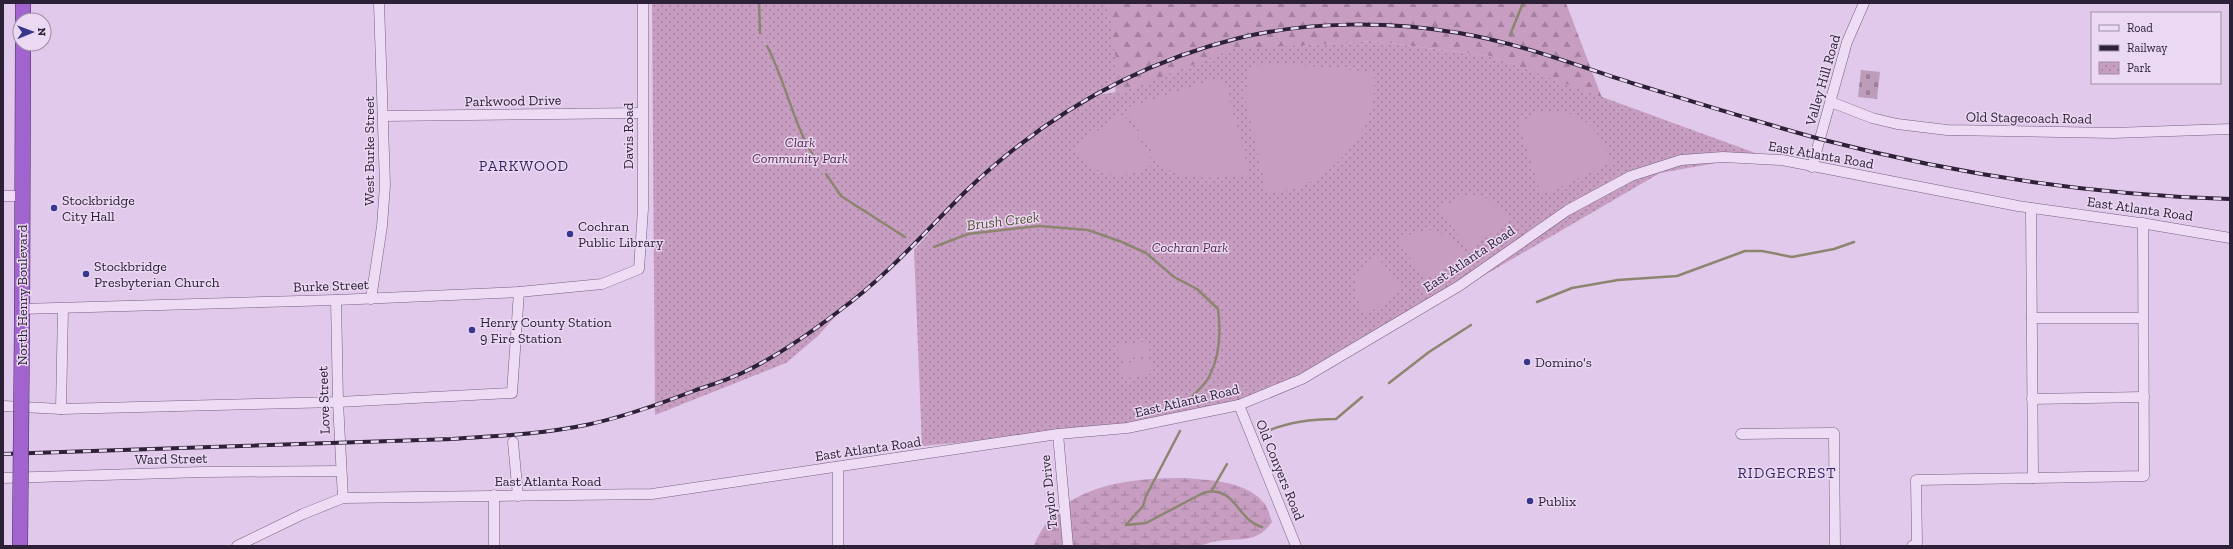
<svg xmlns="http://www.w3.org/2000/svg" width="2233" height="549" viewBox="0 0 2233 549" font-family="'Zilla Slab',serif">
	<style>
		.forest { fill: url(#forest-firs) }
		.wetland { fill: url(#wetland-marsh) }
		.cemetery { fill: url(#cemetery-stones) }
		.park { fill: url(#park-dots) }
		.pitch { fill: #c79ec2 }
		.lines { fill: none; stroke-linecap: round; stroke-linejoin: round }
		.stream { stroke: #8c8671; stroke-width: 2.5 }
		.minor-casing { stroke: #746084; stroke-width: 11 }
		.highway-casing { stroke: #423353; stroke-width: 16 }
		.minor { stroke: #eedcf5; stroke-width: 10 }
		.highway { stroke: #a164cf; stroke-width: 15 }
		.rail-casing { stroke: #2c2136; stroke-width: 4 }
		.rail { stroke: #ebd8f2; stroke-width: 2.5; stroke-dasharray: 8; stroke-linecap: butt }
		.highway-bridge-casing { stroke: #423353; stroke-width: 16; stroke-linecap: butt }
		.highway-bridge { stroke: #a164cf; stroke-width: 15 }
		.poi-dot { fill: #37368c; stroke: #ebd8f2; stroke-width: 1.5 }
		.labels { text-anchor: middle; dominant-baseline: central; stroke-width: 3; stroke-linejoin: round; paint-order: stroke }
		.street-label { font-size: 14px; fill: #2c2136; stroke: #ebd8f2 }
		.park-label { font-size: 14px; font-style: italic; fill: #502a46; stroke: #ebd8f2 }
		.poi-label { font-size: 14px; fill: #2c2136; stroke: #ebd8f2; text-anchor: start }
		.neighbourhood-label { font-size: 15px; letter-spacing: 1px; fill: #32265e; stroke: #ebd8f2 }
		.water-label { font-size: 15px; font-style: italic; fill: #545333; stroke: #ebd8f2 }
	</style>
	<defs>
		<pattern id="forest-firs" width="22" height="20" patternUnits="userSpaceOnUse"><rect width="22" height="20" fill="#c79ec2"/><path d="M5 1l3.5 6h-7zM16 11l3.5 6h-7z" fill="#a2809e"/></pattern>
		<pattern id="wetland-marsh" width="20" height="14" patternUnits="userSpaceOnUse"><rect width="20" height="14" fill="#c79ec2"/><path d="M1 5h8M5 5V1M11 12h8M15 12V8" fill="none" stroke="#a2809e"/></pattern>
		<pattern id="cemetery-stones" width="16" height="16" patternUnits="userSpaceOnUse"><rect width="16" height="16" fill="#bd9cb9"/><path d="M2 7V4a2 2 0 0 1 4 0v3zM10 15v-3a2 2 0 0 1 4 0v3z" fill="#9a7f97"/></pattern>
		<pattern id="park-dots" width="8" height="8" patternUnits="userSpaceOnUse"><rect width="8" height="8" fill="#c79ec2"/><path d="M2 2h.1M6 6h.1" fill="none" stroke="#a2809e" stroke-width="1.8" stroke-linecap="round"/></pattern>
	</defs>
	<rect width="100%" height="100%" fill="#e0c9ea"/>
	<!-- forest -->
	<polygon class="forest" points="1108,3 1566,3 1602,98 1490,56 1373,41 1233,50 1116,97"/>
	<!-- wetland -->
	<path class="wetland" d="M1184,478c27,2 63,3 81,26 3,5 5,12 7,18 -18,27 -41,11 -72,24h-166c23,-61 93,-68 150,-68z"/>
	<!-- cemetery -->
	<polygon class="cemetery" points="1861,70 1880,72 1877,99 1858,97"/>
	<!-- park -->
	<polygon class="park" points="652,3 1108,3 1119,81 1091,96 1128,90 1233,49 1373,41 1490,56 1761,155 1660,173 1313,375 1241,410 1151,425 922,446 914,250 961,197 873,285 842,309 818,336 786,363 655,415"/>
	<!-- pitch -->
	<g class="pitch">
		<path d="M1276,63l98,9c0,7 0,14 0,21 -4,43 -42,85 -82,96 -8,2 -17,3 -25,4l-22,-96 3,-21 7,-10z"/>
		<path d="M1218,78l7,5 25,92c-22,2 -64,7 -82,-6 -17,-12 -31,-43 -42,-61z"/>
		<path d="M1553,111c33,2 48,21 58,51l-63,31 -8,-2 -21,-69 21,-10z"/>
		<path d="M1119,116h6l29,48c-33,17 -58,16 -79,-17z"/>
		<polygon points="1465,196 1486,198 1511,220 1472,247 1467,247 1439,208"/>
		<path d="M1429,230c17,3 28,10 35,27l-31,19 -11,-2 -23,-31 13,-10z"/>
		<path d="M1376,255l26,32 -1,4 -35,24c-16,-21 -13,-47 10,-60z"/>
		<polygon points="1148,341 1150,355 1120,360 1117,346"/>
		<polygon points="1151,359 1154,373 1123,379 1120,364"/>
	</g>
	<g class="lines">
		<!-- stream -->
		<g class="stream">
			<polyline points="759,3 760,33"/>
			<polyline points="1510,35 1523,3"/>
			<path d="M767,46c19,36 26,79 49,114"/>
			<polyline points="826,174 841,196 905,237"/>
			<path d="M934,247l34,-13 71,-8 49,4 34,12 24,11 28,24 23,12 21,20c3,23 2,47 -9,68 -4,8 -13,15 -18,21"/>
			<polyline points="1537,302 1572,288 1618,280 1677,276 1745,251 1762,251 1792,257 1834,249 1854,242"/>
			<polyline points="1389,383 1429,352 1471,325"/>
			<path d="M1270,430c22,-9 43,-11 66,-11l26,-22"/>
			<polyline points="1212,490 1227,464"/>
			<path d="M1126,525l20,-2 57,-30c33,-9 33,27 59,34"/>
			<polyline points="1126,525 1143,506 1146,496 1180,431"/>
		</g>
		<!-- minor casing -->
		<g class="minor-casing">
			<g id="minor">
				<polyline points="1831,102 1872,118 1897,124 1947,130 2113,133 2230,129"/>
				<polyline points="383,116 642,113"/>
				<polyline points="1812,167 1847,42 1864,3"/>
				<polyline points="3,196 22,196"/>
				<polyline points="371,299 382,226 385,185 379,3"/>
				<polyline points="336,300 338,402 343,498"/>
				<polyline points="21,309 336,300 519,292 602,284 639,269 643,209 643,3"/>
				<polyline points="2032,318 2143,318"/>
				<polyline points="2032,399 2144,397"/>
				<polyline points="1239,405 1296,546"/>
				<polyline points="3,406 61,409 338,402 512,393 519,292"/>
				<polyline points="61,409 63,309"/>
				<polyline points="1058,434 1068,546"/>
				<polyline points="1741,434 1834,433 1835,546"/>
				<polyline points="513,442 518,496"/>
				<polyline points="838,467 838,546"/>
				<polyline points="3,478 203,472 341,471"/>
				<polyline points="2033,478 2144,476 2143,223"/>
				<polyline points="494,495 494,546"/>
				<polyline points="237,546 303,514 343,498 652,494 1058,434 1127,428 1239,405 1302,379 1459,286 1568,210 1631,176 1681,160 1723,157 1782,160 2018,206 2147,224 2230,238"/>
				<polyline points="1912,546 1917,543 1916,480 2033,478 2031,208"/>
			</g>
		</g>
		<!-- highway casing -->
		<g class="highway-casing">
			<g id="highway">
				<polyline points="23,3 23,20"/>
				<polyline points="22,325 23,44"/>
			</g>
		</g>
		<!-- minor -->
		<use href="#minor" class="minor"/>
		<!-- highway -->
		<use href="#highway" class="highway"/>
		<!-- rail casing -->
		<g class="rail-casing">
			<path id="rail" d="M3,454l449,-15c44,-3 90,-5 134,-14 38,-8 74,-21 110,-35 15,-5 31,-10 46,-17 34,-16 67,-39 97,-62 47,-34 85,-78 126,-119 78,-75 169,-128 274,-154 71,-17 149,-17 220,-5 60,10 119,33 176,51 62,19 123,38 185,55 134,35 272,56 410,60"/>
		</g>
		<!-- rail -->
		<use href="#rail" class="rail"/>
		<!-- highway-bridge casing -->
		<g class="highway-bridge-casing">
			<polyline id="highway-bridge" points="20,546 22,325"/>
		</g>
		<!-- highway-bridge -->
		<use href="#highway-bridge" class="highway-bridge"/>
	</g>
	<!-- markers -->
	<g class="poi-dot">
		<circle cx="54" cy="208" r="4"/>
		<circle cx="570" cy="234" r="4"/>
		<circle cx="86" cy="274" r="4"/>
		<circle cx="472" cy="330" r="4"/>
		<circle cx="1527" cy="362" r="4"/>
		<circle cx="1530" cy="501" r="4"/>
	</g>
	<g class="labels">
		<!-- street labels -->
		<g class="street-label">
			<text transform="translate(1823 80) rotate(-74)">Valley Hill Road</text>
			<text transform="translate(513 101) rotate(-1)">Parkwood Drive</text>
			<text transform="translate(2029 118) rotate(1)">Old Stagecoach Road</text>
			<text transform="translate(628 136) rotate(-90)">Davis Road</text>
			<text transform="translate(369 151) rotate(-90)">West Burke Street</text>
			<text transform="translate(1821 155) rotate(10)">East Atlanta Road</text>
			<text transform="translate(2140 209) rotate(8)">East Atlanta Road</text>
			<text transform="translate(1469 259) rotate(-34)">East Atlanta Road</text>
			<text transform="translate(331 286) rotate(-2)">Burke Street</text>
			<text transform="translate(22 295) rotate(-90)">North Henry Boulevard</text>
			<text transform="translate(324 400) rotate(-92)">Love Street</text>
			<text transform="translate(1187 401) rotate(-13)">East Atlanta Road</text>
			<text transform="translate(868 449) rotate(-8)">East Atlanta Road</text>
			<text transform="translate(171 459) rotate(-1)">Ward Street</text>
			<text transform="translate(1280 470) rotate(68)">Old Conyers Road</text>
			<text x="548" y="481">East Atlanta Road</text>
			<text transform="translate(1049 492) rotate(-96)">Taylor Drive</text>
		</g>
		<!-- park labels -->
		<g class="park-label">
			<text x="800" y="142">Clark<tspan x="800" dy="16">Community Park</tspan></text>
			<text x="1190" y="247">Cochran Park</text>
		</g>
		<!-- poi labels -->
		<g class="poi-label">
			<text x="62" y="200">Stockbridge<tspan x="62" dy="16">City Hall</tspan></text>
			<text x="578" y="226">Cochran<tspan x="578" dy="16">Public Library</tspan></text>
			<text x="94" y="266">Stockbridge<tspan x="94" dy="16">Presbyterian Church</tspan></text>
			<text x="480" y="322">Henry County Station<tspan x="480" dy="16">9 Fire Station</tspan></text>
			<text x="1535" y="362">Domino's</text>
			<text x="1538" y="501">Publix</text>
		</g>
		<!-- neighbourhood labels -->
		<g class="neighbourhood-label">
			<text x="524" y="166">PARKWOOD</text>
			<text x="1787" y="473">RIDGECREST</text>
		</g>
		<!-- water labels -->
		<g class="water-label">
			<text transform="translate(1003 221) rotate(-7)">Brush Creek</text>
		</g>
	</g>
	<!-- border -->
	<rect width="2233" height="549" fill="none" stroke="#2c2136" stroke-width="8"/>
	<!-- legend -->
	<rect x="2091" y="12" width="130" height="72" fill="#ebd8f2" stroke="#9f8fa7"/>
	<rect x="2099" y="25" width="20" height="6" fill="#eedcf5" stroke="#9f8fa7"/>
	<text x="2127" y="32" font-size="12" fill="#2c2136">Road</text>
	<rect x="2099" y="45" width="20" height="6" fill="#2c2136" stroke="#9f8fa7"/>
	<text x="2127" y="52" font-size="12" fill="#2c2136">Railway</text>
	<rect x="2099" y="62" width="20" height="12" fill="url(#park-dots)" stroke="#9f8fa7"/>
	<text x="2127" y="72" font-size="12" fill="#2c2136">Park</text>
	<!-- north arrow -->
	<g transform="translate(32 32) rotate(89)"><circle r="19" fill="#ebd8f2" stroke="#9f8fa7"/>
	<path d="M0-3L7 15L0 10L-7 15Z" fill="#37368c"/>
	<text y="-6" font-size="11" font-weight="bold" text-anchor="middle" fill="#2c2136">N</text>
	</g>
</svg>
